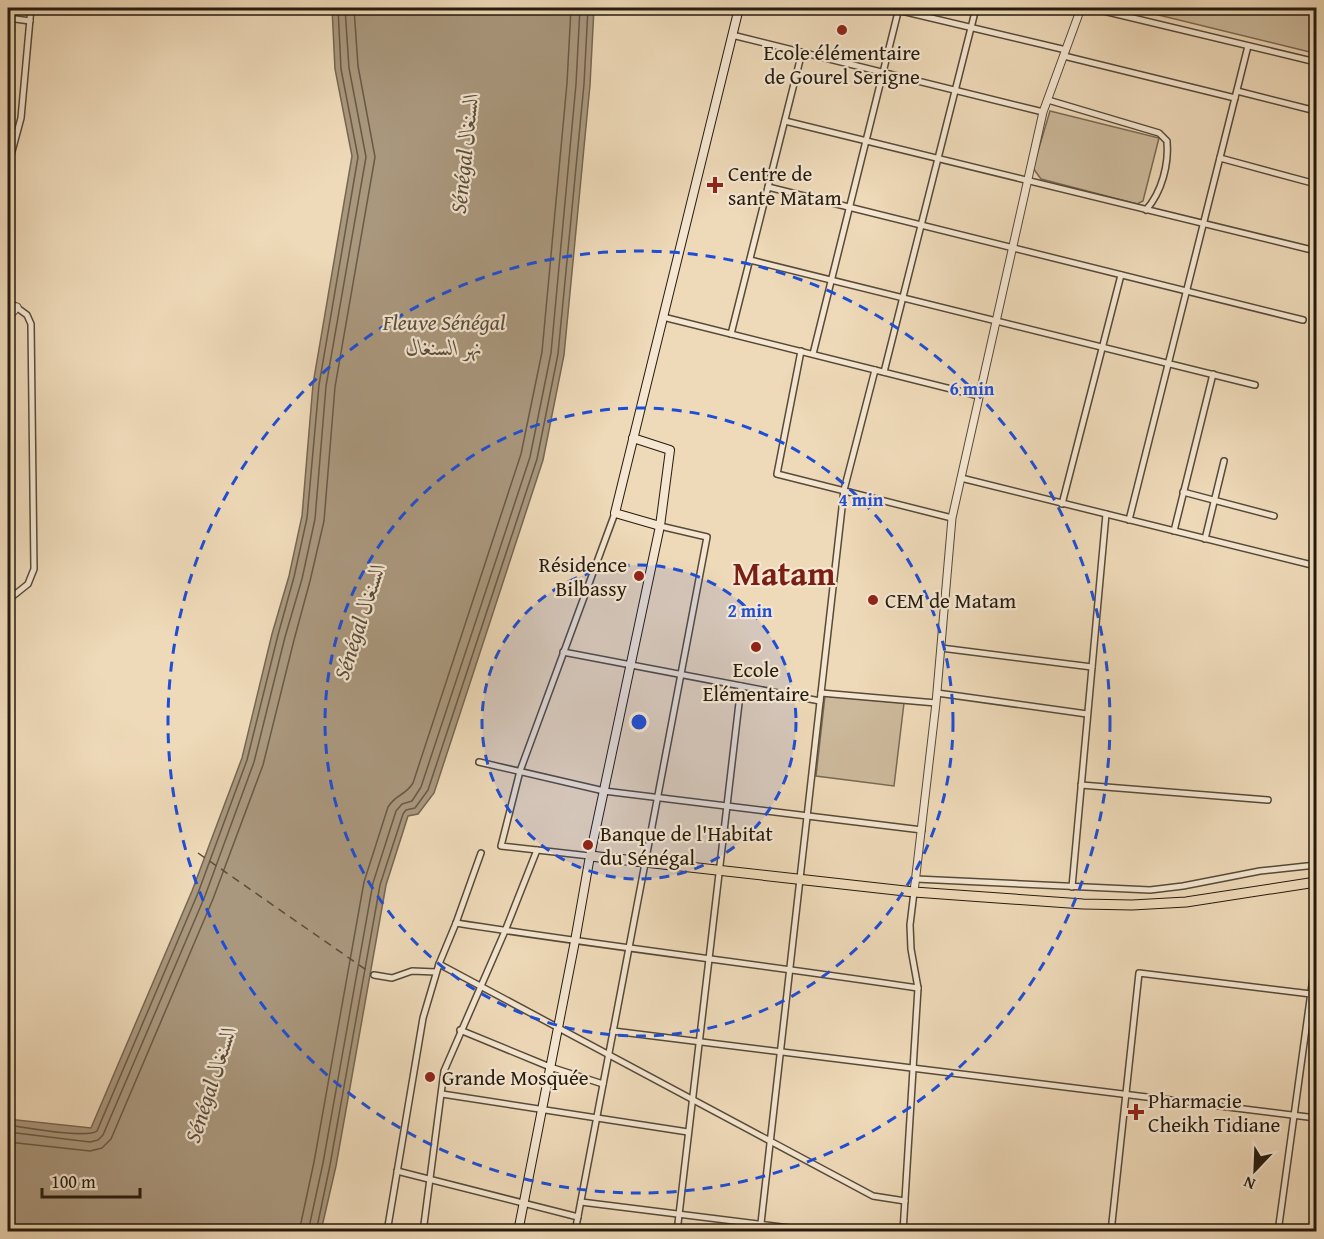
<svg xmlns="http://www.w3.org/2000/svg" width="1324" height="1239" viewBox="0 0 1324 1239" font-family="'Gentium Book Plus',Amiri,serif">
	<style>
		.green { fill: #ccb99b; stroke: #786a54; stroke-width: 1.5 }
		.water { fill: #aa987e; stroke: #756651; stroke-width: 1.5 }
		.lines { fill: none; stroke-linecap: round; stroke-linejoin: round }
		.shore { stroke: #685a46; stroke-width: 1.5 }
		.ferry { stroke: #5a4d3b; stroke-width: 1.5; stroke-dasharray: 8 6; stroke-linecap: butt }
		.minor-casing { stroke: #574a38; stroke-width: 8 }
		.tertiary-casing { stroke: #574a38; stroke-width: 9 }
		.secondary-casing { stroke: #251b0e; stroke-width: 10 }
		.primary-casing { stroke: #251b0e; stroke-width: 11 }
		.minor { stroke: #f4e6d1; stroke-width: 5 }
		.tertiary { stroke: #f4e6d1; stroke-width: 7 }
		.secondary { stroke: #f4e6d1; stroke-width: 8 }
		.primary { stroke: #eed9b8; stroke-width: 9 }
		.ring { fill: none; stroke: #1d4ed8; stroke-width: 3; stroke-dasharray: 10 8 }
		.poi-dot { fill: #8f2418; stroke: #f4e6d1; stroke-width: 2 }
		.labels { text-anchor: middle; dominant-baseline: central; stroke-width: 4.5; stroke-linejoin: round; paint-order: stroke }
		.poi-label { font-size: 21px; fill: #251b0e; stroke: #f4e6d1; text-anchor: start }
		.water-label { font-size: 22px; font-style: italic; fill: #5a4d3b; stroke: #f4e6d1 }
		.town-label { font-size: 33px; font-weight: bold; fill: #7a1f14; stroke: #f4e6d1 }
		.centre { fill: #1d4ed8; stroke: #f4e6d1; stroke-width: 3 }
		.ring-label { font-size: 18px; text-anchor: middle; font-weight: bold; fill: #1d4ed8; stroke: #f4e6d1; stroke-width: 4.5; stroke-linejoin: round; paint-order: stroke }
	</style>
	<rect width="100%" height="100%" fill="#eed9b8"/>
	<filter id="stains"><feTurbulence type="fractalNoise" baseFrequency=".00333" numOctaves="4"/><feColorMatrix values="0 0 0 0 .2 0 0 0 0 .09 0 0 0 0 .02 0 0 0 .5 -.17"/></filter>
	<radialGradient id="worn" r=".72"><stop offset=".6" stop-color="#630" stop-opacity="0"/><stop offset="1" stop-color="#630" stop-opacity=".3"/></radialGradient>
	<!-- green -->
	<g class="green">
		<polygon points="1143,8 1316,8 1316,41 1314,53 1142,11"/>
		<polygon points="1050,111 1159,138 1143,201 1137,204 1041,179 1033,168"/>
		<polygon points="825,696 904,703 894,786 816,776"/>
	</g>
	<!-- water -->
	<polygon class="water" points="332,8 594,8 590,85 564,355 543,460 434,793 418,814 408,816 386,885 336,1166 321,1231 8,1231 8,1119 91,1128 192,891 242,758 272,634 289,576 302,516 313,384 352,156 335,69"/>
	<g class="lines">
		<!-- shore -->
		<g class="shore">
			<path d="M8,1125c15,2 79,14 89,6l101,-238 49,-133 31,-125 16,-58 13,-59 12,-133 39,-228 -17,-88 -3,-61"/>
			<polyline points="8,1132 90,1142 98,1140 103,1135 205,896 254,762 285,637 302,579 315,519 326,386 366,157 349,68 345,8"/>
			<polyline points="8,1142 90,1151 102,1148 111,1139 213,899 263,765 294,640 310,581 324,521 335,387 375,157 358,66 354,8"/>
			<path d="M299,1232l15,-70 50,-280 24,-75c8,-13 17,-11 25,-24l108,-329 21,-102 25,-269 4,-75"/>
			<polyline points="308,1232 323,1163 373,883 396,811 402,804 412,801 421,787 530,457 551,353 576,84 580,8"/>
			<polyline points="316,1232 330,1165 380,885 403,814 406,810 415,808 428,790 537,459 558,354 584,84 588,8"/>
		</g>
		<!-- ferry -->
		<polyline class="ferry" points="198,853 372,974"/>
		<!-- minor casing -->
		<g class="minor-casing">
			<g id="minor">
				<polyline points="889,8 1066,50"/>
				<polyline points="1091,8 1316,62"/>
				<polyline points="8,18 30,21"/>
				<polyline points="732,35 1043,112"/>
				<polyline points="1064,56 1235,98"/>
				<polyline points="1237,91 1316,111"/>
				<path d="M1048,100l111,33 8,8c2,23 -5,51 -21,69"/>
				<polyline points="785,121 1316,251"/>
				<polyline points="1220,158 1316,184"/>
				<polyline points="8,179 11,155 21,118 31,8"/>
				<polyline points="768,187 1303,320"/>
				<polyline points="750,260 1255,385"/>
				<polyline points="8,301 27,315 31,324 34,569 28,584 8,600"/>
				<polyline points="663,317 979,396"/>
				<polyline points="731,334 802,52"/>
				<polyline points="801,351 777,474 952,518"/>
				<polyline points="813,354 899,8"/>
				<polyline points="884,372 976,8"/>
				<polyline points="961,478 1316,566"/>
				<polyline points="1183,492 1274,516"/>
				<polyline points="1062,504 1121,275"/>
				<polyline points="1129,520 1248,46"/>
				<polyline points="1174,531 1213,374"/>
				<polyline points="1205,539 1224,461"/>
				<polyline points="941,648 1092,667"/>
				<polyline points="563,652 820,701"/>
				<polyline points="821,693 936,703"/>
				<polyline points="937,693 1087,714"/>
				<polyline points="479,762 604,791 922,830"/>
				<polyline points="1081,785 1268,800"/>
				<polyline points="590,856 501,846 520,771 615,513"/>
				<polyline points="916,879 1150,890 1183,886 1260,871 1316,865"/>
				<polyline points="1072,887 1106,514"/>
				<path d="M456,923c154,24 309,42 462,65"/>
				<polyline points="439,964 873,1196 905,1201"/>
				<polyline points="374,975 392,978 412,971 436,972"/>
				<polyline points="460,1030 550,1067 603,1084"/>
				<polyline points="613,1031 1316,1118"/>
				<polyline points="442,1094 688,1132"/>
				<polyline points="397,1171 578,1217"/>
				<polyline points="581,1202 822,1232"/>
				<polyline points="387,1232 423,1018 439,964 456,923 481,853"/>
				<polyline points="423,1232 444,1071 505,931 537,850"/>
				<polyline points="575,1232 707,537 660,526"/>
				<polyline points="677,1232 741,686"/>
				<polyline points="760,1232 844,490 875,370"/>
				<polyline points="903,1232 918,988 911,949 910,925 914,892"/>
				<polyline points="1111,1232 1139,973 1311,994"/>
				<polyline points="1278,1232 1316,956"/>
			</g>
		</g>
		<!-- tertiary casing -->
		<g class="tertiary-casing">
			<g id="tertiary">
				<polyline points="8,318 17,307"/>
				<polyline points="914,892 936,703 952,518 1043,112 1081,8"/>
			</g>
		</g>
		<!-- secondary casing -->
		<g class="secondary-casing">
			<g id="secondary">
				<polyline points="633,438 670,450 660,526"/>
				<polyline points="518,1232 575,941 590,856 660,526 615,513 739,8"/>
			</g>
		</g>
		<!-- primary casing -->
		<g class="primary-casing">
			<polyline id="primary" points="590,856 914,892 1083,904 1132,905 1186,902 1316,882"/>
		</g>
		<!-- minor -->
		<use href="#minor" class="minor"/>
		<!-- tertiary -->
		<use href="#tertiary" class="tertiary"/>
		<!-- secondary -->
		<use href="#secondary" class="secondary"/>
		<!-- primary -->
		<use href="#primary" class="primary"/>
	</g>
	<!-- distance rings -->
	<circle cx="639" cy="722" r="157" fill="#1d4ed8" fill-opacity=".12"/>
	<g class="ring">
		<circle cx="639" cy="722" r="157"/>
		<circle cx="639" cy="722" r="314"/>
		<circle cx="639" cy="722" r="471"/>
	</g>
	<!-- markers -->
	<g class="poi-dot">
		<circle cx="842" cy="30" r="6"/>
		<path d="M712 176h6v6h6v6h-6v6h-6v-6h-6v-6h6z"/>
		<circle cx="639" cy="576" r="6"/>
		<circle cx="873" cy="600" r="6"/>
		<circle cx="756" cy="647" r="6"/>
		<circle cx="588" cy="845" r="6"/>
		<circle cx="430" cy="1077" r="6"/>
		<path d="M1133 1103h6v6h6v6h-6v6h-6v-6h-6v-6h6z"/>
	</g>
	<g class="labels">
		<!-- poi labels -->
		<g class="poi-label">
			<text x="842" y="52" text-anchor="middle">Ecole élémentaire<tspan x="842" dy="24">de Gourel Serigne</tspan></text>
			<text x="728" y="173">Centre de<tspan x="728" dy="24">sante Matam</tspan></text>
			<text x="627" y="564" text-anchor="end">Résidence<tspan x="627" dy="24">Bilbassy</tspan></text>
			<text x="885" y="600">CEM de Matam</text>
			<text x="756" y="669" text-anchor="middle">Ecole<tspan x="756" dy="24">Elémentaire</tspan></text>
			<text x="600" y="833">Banque de l'Habitat<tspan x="600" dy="24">du Sénégal</tspan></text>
			<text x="442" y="1077">Grande Mosquée</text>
			<text x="1148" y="1100">Pharmacie<tspan x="1148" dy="24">Cheikh Tidiane</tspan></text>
		</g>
		<!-- water labels -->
		<g class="water-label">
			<text transform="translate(464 153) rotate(-84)">Sénégal السنغال</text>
			<text x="444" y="322">Fleuve Sénégal<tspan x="444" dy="25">نهر السنغال</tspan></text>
			<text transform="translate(359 621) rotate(-72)">Sénégal السنغال</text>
			<text transform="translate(210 1084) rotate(-72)">Sénégal السنغال</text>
		</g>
		<!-- town labels -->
		<g class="town-label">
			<text x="784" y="573">Matam</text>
		</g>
	</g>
	<circle cx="639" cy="722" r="9" class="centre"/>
	<g class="ring-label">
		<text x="972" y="395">6 min</text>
		<text x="861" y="506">4 min</text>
		<text x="750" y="617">2 min</text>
	</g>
	<!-- margin -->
	<rect width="1324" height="1239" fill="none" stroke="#eed9b8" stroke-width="30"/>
	<rect x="9" y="9" width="1306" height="1221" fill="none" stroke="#251b0e" stroke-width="3"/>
	<rect x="15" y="15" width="1294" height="1209" fill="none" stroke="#251b0e" stroke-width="1.5"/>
	<!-- north arrow -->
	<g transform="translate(1255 1170) rotate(203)" stroke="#f4e6d1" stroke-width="4.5" paint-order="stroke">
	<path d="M0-4.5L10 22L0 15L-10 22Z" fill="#251b0e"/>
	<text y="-9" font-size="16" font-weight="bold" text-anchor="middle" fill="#251b0e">N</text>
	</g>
	<!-- scale -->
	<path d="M42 1188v9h98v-9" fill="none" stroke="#251b0e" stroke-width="3"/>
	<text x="51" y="1188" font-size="18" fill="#251b0e" stroke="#f4e6d1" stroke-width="4.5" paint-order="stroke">100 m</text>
	<rect width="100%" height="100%" filter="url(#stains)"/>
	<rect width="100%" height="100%" fill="url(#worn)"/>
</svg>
